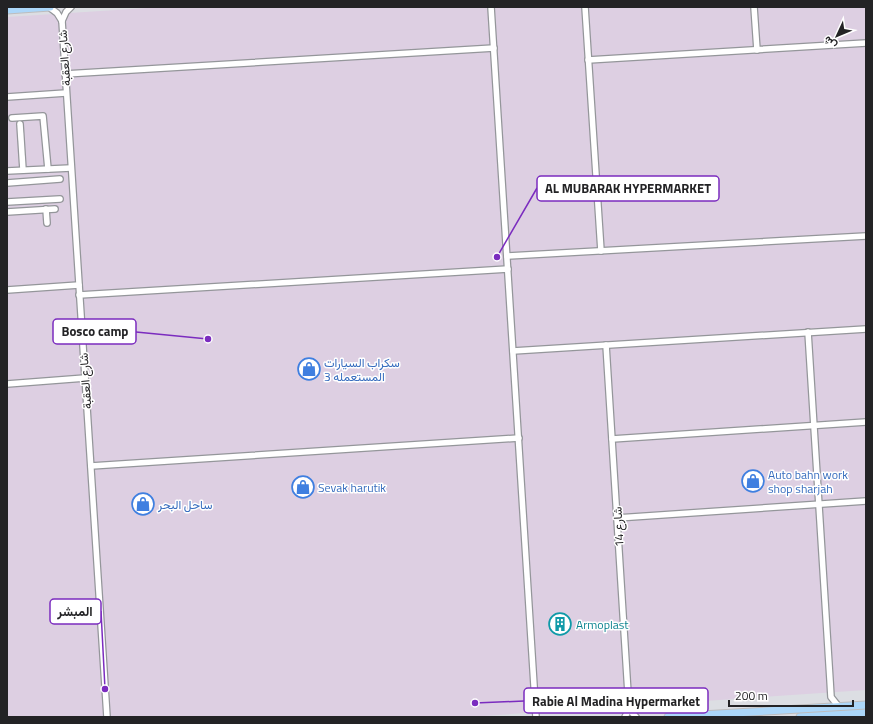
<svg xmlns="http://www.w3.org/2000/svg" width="873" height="724" viewBox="0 0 873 724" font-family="'Titillium Web',Vazirmatn,sans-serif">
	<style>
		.industrial { fill: #ddcfe2 }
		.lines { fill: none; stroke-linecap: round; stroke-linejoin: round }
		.minor-casing { stroke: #94969a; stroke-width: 8 }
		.major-casing { stroke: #bdbdbe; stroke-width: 9 }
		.minor { stroke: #fff; stroke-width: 5.5 }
		.major { stroke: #acd7f9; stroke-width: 7 }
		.labels { text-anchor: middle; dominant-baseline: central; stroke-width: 3; stroke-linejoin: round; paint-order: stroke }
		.street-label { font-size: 12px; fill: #232325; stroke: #fff }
		.shop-label { font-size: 12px; fill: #366cbe; stroke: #fff; text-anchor: start }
		.culture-label { font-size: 12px; fill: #0d838f; stroke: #fff; text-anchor: start }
		.leader { fill: none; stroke: #7b2cbf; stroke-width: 1.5 }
		.callout-dot { fill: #7b2cbf; stroke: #fff; stroke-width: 1.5 }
		.callout { fill: #fff; stroke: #7b2cbf; stroke-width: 1.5 }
		.callout-label { font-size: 13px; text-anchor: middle; font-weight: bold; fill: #232325 }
	</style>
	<rect width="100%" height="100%" fill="#dcdee3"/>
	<!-- industrial -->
	<polygon class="industrial" points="163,7 866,7 866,690 469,717 7,717 7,17"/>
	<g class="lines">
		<!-- minor casing -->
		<g class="minor-casing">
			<g id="minor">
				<polyline points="49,7 57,13 62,21 107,717"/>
				<polyline points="491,7 536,717"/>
				<polyline points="585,7 601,251"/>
				<polyline points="754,7 757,50"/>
				<polyline points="62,21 66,12 71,7"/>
				<polyline points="588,60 866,43"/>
				<polyline points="65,74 494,48"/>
				<polyline points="7,97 66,93"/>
				<polyline points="12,118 43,116 48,169"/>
				<polyline points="20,124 23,170"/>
				<polyline points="7,171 71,168"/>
				<polyline points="7,183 60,179"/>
				<polyline points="7,202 60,199"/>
				<polyline points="46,209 47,223"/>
				<polyline points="7,212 55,209"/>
				<polyline points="507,256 866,236"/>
				<polyline points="7,290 79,285"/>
				<polyline points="79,295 508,269"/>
				<polyline points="808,332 830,680 831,697 839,707"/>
				<polyline points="606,345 629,709 625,717"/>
				<polyline points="513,351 866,329"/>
				<polyline points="7,384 85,378"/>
				<polyline points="612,439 866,422"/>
				<polyline points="91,466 519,438"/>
				<polyline points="617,518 866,501"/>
				<polyline points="629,709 636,717"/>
			</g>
		</g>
		<!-- major casing -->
		<g class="major-casing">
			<g id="major">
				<polyline points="7,10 50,7"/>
				<polyline points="668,717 866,705"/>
				<polyline points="800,717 866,713"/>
			</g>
		</g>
		<!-- minor -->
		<use href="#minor" class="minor"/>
		<!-- major -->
		<use href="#major" class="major"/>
	</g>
	<!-- icons -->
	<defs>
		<g id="shop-ring" transform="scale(1.15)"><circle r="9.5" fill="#fff" stroke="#3f7fe0" stroke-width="1.5"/><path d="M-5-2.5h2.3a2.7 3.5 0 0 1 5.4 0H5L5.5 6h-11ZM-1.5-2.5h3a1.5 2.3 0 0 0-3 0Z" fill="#3f7fe0"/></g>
		<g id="building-ring" transform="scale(1.15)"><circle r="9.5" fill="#fff" stroke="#0f9aa8" stroke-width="1.5"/><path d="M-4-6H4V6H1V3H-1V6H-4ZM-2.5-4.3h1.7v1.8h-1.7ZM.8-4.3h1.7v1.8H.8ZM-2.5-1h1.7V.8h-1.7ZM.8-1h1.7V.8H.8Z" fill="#0f9aa8"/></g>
	</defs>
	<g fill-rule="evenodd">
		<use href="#shop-ring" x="309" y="369"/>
		<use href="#shop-ring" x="753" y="481"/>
		<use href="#shop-ring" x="303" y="487"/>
		<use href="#shop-ring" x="143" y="504"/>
		<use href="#building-ring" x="560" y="624"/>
	</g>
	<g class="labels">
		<!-- street labels -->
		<g class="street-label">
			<text transform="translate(64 58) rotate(-94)">شارع العقبة</text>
			<text transform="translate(85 381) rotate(-94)">شارع العقبة</text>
			<text transform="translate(618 527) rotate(-93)">شارع 14</text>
		</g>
		<!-- shop labels -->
		<g class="shop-label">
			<text x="324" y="362">سكراب السيارات<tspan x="324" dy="14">المستعمله 3</tspan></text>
			<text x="768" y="474">Auto bahn work<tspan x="768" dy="14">shop sharjah</tspan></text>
			<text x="318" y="487">Sevak harutik</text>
			<text x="158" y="504">ساحل البحر</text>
		</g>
		<!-- culture labels -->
		<g class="culture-label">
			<text x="576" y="624">Armoplast</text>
		</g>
	</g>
	<!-- callouts -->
	<path class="leader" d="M497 257L537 188M208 339L136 332M105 689L101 611M475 703L524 701"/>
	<g class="callout-dot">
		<circle cx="497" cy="257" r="4"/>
		<circle cx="208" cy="339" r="4"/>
		<circle cx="105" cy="689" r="4"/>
		<circle cx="475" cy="703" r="4"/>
	</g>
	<g class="callout">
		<rect x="537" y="176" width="182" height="25" rx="4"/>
		<rect x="53" y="319" width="83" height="25" rx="4"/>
		<rect x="50" y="599" width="51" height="25" rx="4"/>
		<rect x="524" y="688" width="184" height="25" rx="4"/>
	</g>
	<g class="callout-label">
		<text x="628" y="193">AL MUBARAK HYPERMARKET</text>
		<text x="95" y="336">Bosco camp</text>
		<text x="75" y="616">المبشر</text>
		<text x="616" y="706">Rabie Al Madina Hypermarket</text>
	</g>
	<!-- border -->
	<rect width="873" height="724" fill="none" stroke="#232325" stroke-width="16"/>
	<!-- north arrow -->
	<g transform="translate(837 36) rotate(226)" stroke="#ffffff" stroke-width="3" paint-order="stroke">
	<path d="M0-3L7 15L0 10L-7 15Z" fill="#232325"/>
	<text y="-6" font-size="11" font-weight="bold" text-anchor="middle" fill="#232325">ش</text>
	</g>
	<!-- scale -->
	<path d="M729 700v6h124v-6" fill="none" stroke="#232325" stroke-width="2"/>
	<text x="735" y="700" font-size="12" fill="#232325" stroke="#ffffff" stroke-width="3" paint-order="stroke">200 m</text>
</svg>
